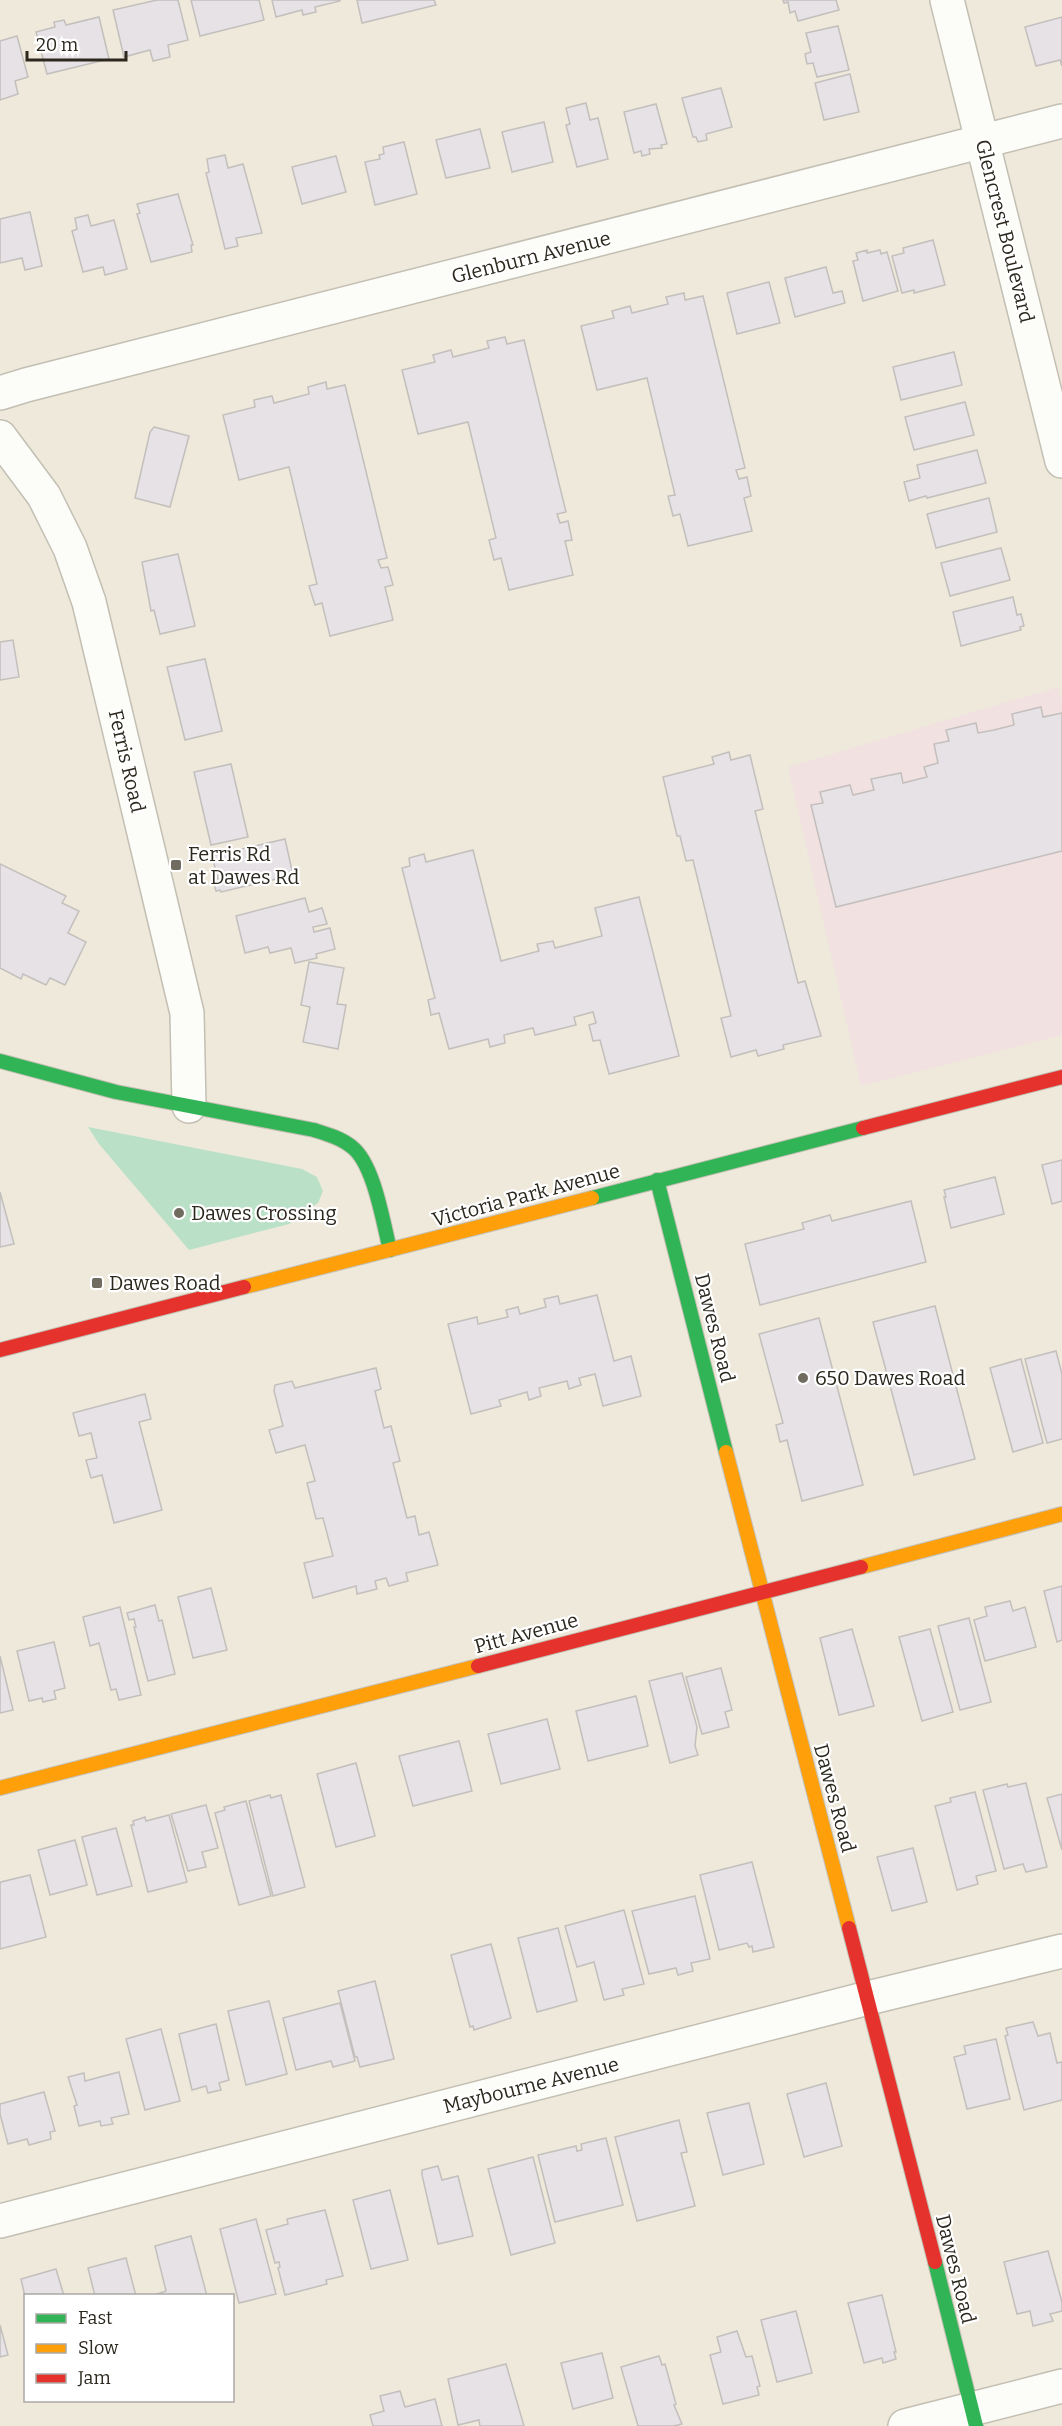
<svg xmlns="http://www.w3.org/2000/svg" width="1062" height="2426" viewBox="0 0 1062 2426" font-family="Bitter,serif">
	<style>
		.commercial { fill: #f1e1e1 }
		.green { fill: #bae1c7 }
		.building { fill: #e6e2e5; stroke: #c3bfbd; stroke-width: 1.5 }
		.lines { fill: none; stroke-linecap: round; stroke-linejoin: round }
		.street-casing { stroke: #c3bfb3; stroke-width: 36 }
		.fast-casing { stroke: #c3bfb3; stroke-width: 16 }
		.slow-casing { stroke: #c3bfb3; stroke-width: 16 }
		.jam-casing { stroke: #c3bfb3; stroke-width: 16 }
		.street { stroke: #fcfcf9; stroke-width: 33 }
		.fast { stroke: #30b455; stroke-width: 14 }
		.slow { stroke: #ff9f0a; stroke-width: 14 }
		.jam { stroke: #e5322d; stroke-width: 14 }
		.poi-dot { fill: #706c60; stroke: #fff; stroke-width: 2 }
		.labels { text-anchor: middle; dominant-baseline: central; stroke-width: 4.5; stroke-linejoin: round; paint-order: stroke }
		.street-label { font-size: 20px; fill: #2c281e; stroke: #fff }
		.poi-label { font-size: 20px; fill: #2c281e; stroke: #fff; text-anchor: start }
	</style>
	<rect width="100%" height="100%" fill="#eee9da"/>
	<!-- commercial -->
	<polygon class="commercial" points="1058,687 1062,701 1062,1035 861,1086 788,767"/>
	<!-- green -->
	<polygon class="green" points="88,1127 302,1169 317,1177 323,1191 318,1203 305,1211 297,1219 289,1224 189,1250 99,1144"/>
	<!-- building -->
	<g class="building">
		<polygon points="157,0 178,0 188,40 168,45 170,57 153,61 150,50 124,57 113,10"/>
		<polygon points="191,0 259,0 264,20 200,36"/>
		<polygon points="272,0 340,0 340,1 315,7 316,12 303,15 302,10 276,17"/>
		<polygon points="357,0 434,0 436,5 362,23"/>
		<polygon points="783,0 836,0 839,10 798,21 795,11 790,13 788,2 784,3"/>
		<polygon points="99,17 109,59 47,74 36,32 55,27 54,22 64,20 66,25"/>
		<polygon points="1062,17 1062,66 1060,60 1036,66 1025,27"/>
		<polygon points="838,26 849,70 817,77 813,63 807,64 805,54 811,52 806,33"/>
		<polygon points="17,36 28,77 15,81 18,94 0,100 0,41"/>
		<polygon points="850,74 859,112 824,120 815,83"/>
		<polygon points="721,88 732,127 706,134 707,140 698,142 696,137 693,137 682,98"/>
		<polygon points="586,103 590,120 598,118 608,159 577,167 566,125 570,124 566,108"/>
		<polygon points="656,104 667,144 661,145 662,148 649,149 650,154 642,156 641,151 634,153 624,112"/>
		<polygon points="544,122 553,162 512,172 502,132"/>
		<polygon points="480,129 490,168 446,178 436,140"/>
		<polygon points="404,142 417,194 375,205 365,162 380,159 379,155 384,154 383,147"/>
		<polygon points="225,155 228,168 243,164 262,233 236,238 238,246 225,249 206,173 209,172 207,159"/>
		<polygon points="336,156 346,192 302,204 292,167"/>
		<polygon points="178,194 193,245 191,245 192,252 151,262 137,214 140,213 137,204"/>
		<polygon points="30,212 42,266 25,270 22,258 0,263 0,219"/>
		<polygon points="88,215 91,226 114,220 127,269 105,275 103,267 83,272 72,231 77,229 75,218"/>
		<polygon points="933,240 945,285 914,293 914,290 902,293 892,256 904,253 903,248"/>
		<polygon points="867,250 867,253 880,250 881,254 887,252 898,291 863,301 853,261 858,260 856,253"/>
		<polygon points="826,267 833,293 842,291 845,303 795,317 785,278"/>
		<polygon points="769,282 780,323 737,334 727,293"/>
		<polygon points="684,293 685,300 703,296 745,468 736,470 739,479 747,477 751,496 744,498 752,531 688,546 680,514 673,516 668,496 675,495 647,378 597,390 581,326 614,318 612,311 630,306 632,313 668,304 666,297"/>
		<polygon points="505,337 507,344 524,340 566,512 557,514 560,523 568,521 572,540 565,541 573,575 509,590 501,558 494,560 489,540 496,538 468,422 418,434 402,370 435,362 433,355 451,350 453,357 489,348 487,341"/>
		<polygon points="954,352 962,385 901,400 893,367"/>
		<polygon points="326,382 327,389 345,385 387,558 378,560 381,568 388,567 393,585 385,587 393,620 330,636 322,603 315,605 309,586 317,584 289,467 239,480 223,415 255,407 254,400 272,396 274,403 309,394 308,387"/>
		<polygon points="965,402 974,435 914,450 905,417"/>
		<polygon points="154,427 189,436 170,507 135,498 150,432"/>
		<polygon points="977,450 986,483 927,498 926,496 909,501 904,482 920,478 917,465"/>
		<polygon points="989,498 997,532 936,548 927,514"/>
		<polygon points="1001,548 1010,580 950,596 941,563"/>
		<polygon points="178,554 195,626 160,634 154,610 151,611 142,562"/>
		<polygon points="1013,597 1017,615 1021,614 1024,626 1020,627 1021,630 961,646 953,612"/>
		<polygon points="13,640 19,677 0,680 0,642"/>
		<polygon points="205,659 222,731 185,740 167,667"/>
		<polygon points="1041,707 1043,717 1062,713 1062,851 836,907 811,805 823,803 820,792 850,785 853,795 874,790 871,779 901,773 903,783 927,777 924,767 938,763 934,744 949,741 946,730 976,723 978,733 994,730 1014,725 1012,714"/>
		<polygon points="729,752 731,760 750,755 763,809 755,811 798,983 805,981 821,1036 783,1045 784,1049 758,1056 756,1050 731,1057 721,1018 731,1016 693,860 686,861 680,836 677,836 663,777 714,764 712,757"/>
		<polygon points="231,764 248,837 211,845 194,772"/>
		<polygon points="285,839 293,875 221,892 220,890 216,891 213,880 218,879 212,856"/>
		<polygon points="473,850 501,961 539,951 537,944 553,941 555,948 602,936 595,908 639,897 679,1056 609,1074 600,1040 593,1041 589,1025 596,1023 593,1012 574,1017 576,1025 535,1035 533,1028 504,1035 505,1043 490,1047 488,1039 449,1049 439,1013 431,1015 428,1000 435,998 402,868 410,866 409,858 424,854 426,862"/>
		<polygon points="0,864 66,896 62,903 79,911 68,933 86,942 65,985 50,978 46,985 23,974 21,979 0,968"/>
		<polygon points="305,898 309,912 322,908 327,924 313,927 314,932 330,928 335,949 316,954 317,958 295,963 291,948 270,953 268,947 245,953 236,916"/>
		<polygon points="309,962 344,968 337,1004 346,1005 338,1049 303,1042 310,1007 301,1005"/>
		<polygon points="1062,1160 1062,1201 1052,1204 1042,1165"/>
		<polygon points="995,1177 1004,1214 951,1228 944,1197 946,1197 944,1190"/>
		<polygon points="0,1192 14,1244 0,1247"/>
		<polygon points="911,1201 926,1262 760,1305 745,1244 804,1229 802,1223 830,1215 832,1221"/>
		<polygon points="597,1295 614,1361 631,1356 641,1396 603,1406 595,1374 579,1378 581,1385 569,1389 567,1381 539,1388 541,1396 529,1400 527,1392 499,1400 501,1406 471,1414 448,1324 477,1317 478,1324 508,1317 506,1310 518,1307 520,1314 546,1307 544,1299 558,1296 560,1304"/>
		<polygon points="935,1306 975,1459 914,1475 873,1322"/>
		<polygon points="819,1318 863,1485 802,1501 787,1440 780,1442 776,1425 783,1423 759,1334"/>
		<polygon points="1056,1351 1062,1374 1062,1439 1047,1443 1025,1359"/>
		<polygon points="1021,1359 1043,1443 1013,1452 990,1368"/>
		<polygon points="376,1368 381,1389 375,1391 384,1428 391,1426 400,1461 393,1463 407,1518 415,1516 419,1535 429,1532 438,1565 406,1573 408,1581 389,1586 386,1578 375,1581 377,1589 357,1594 356,1586 313,1598 304,1563 333,1556 323,1518 316,1519 307,1483 315,1481 305,1445 276,1453 269,1430 283,1426 274,1391 275,1385 292,1381 295,1388"/>
		<polygon points="145,1394 151,1419 139,1422 162,1510 114,1523 102,1475 91,1478 86,1460 97,1458 91,1433 79,1436 73,1413"/>
		<polygon points="1062,1586 1062,1640 1057,1642 1044,1591"/>
		<polygon points="211,1588 227,1650 193,1658 178,1597"/>
		<polygon points="1010,1601 1013,1611 1025,1607 1036,1647 985,1661 974,1620 987,1616 985,1607"/>
		<polygon points="155,1605 159,1621 162,1620 175,1674 148,1681 134,1627 136,1627 134,1619 129,1620 127,1613"/>
		<polygon points="120,1607 141,1695 119,1700 116,1689 111,1690 99,1643 90,1646 83,1617"/>
		<polygon points="969,1618 991,1702 960,1710 938,1626"/>
		<polygon points="852,1629 874,1706 839,1715 820,1638"/>
		<polygon points="930,1629 953,1712 922,1721 899,1637"/>
		<polygon points="54,1642 65,1688 54,1691 56,1699 43,1702 42,1698 29,1701 17,1651"/>
		<polygon points="0,1656 13,1710 0,1713"/>
		<polygon points="721,1668 732,1710 725,1712 729,1727 702,1734 686,1677"/>
		<polygon points="682,1673 697,1727 695,1746 698,1755 670,1763 649,1681"/>
		<polygon points="636,1696 648,1746 588,1761 576,1711"/>
		<polygon points="547,1719 560,1769 501,1784 488,1734"/>
		<polygon points="459,1741 472,1791 413,1806 399,1756"/>
		<polygon points="356,1763 375,1836 336,1847 317,1774"/>
		<polygon points="1026,1783 1047,1867 1026,1872 1023,1864 1004,1869 983,1790 1007,1784 1008,1787"/>
		<polygon points="975,1792 996,1871 976,1876 978,1884 957,1890 935,1806 951,1802 950,1798"/>
		<polygon points="1062,1794 1062,1850 1047,1798"/>
		<polygon points="270,1795 271,1798 281,1795 305,1887 273,1896 249,1801"/>
		<polygon points="246,1801 271,1896 239,1905 215,1813 225,1810 224,1807"/>
		<polygon points="206,1805 218,1848 202,1852 206,1867 188,1871 171,1814"/>
		<polygon points="169,1815 187,1882 148,1892 131,1825 134,1825 133,1821 145,1817 146,1821"/>
		<polygon points="116,1828 132,1886 97,1895 82,1837"/>
		<polygon points="75,1840 87,1885 50,1895 38,1850"/>
		<polygon points="913,1848 927,1902 892,1911 877,1857"/>
		<polygon points="752,1862 774,1947 753,1952 752,1946 749,1947 747,1943 719,1950 700,1875"/>
		<polygon points="30,1875 46,1937 0,1949 0,1884 1,1882"/>
		<polygon points="695,1896 710,1959 691,1963 693,1971 678,1975 676,1968 649,1974 632,1911"/>
		<polygon points="624,1910 644,1984 622,1989 624,1995 604,2000 594,1962 577,1967 565,1926"/>
		<polygon points="558,1928 577,2001 537,2012 518,1938"/>
		<polygon points="491,1944 511,2018 474,2030 473,2026 470,2027 451,1955"/>
		<polygon points="375,1981 394,2059 360,2067 357,2057 355,2057 338,1991"/>
		<polygon points="269,2001 287,2074 246,2085 228,2011"/>
		<polygon points="340,2003 355,2061 333,2067 331,2061 296,2070 283,2018"/>
		<polygon points="1033,2022 1038,2036 1050,2033 1057,2063 1062,2062 1062,2100 1024,2110 1005,2036 1008,2035 1006,2028"/>
		<polygon points="216,2024 229,2080 219,2083 221,2090 208,2093 206,2086 192,2090 179,2034"/>
		<polygon points="161,2029 180,2101 145,2110 126,2039"/>
		<polygon points="996,2039 1010,2099 967,2109 954,2057 966,2054 964,2046"/>
		<polygon points="119,2072 129,2114 111,2118 113,2124 101,2126 100,2121 79,2126 74,2106 77,2105 68,2077 84,2073 85,2081"/>
		<polygon points="826,2083 842,2146 804,2157 787,2094"/>
		<polygon points="44,2092 55,2131 50,2132 51,2139 29,2145 27,2139 8,2144 0,2114 0,2104"/>
		<polygon points="749,2103 764,2164 723,2175 707,2113"/>
		<polygon points="679,2120 687,2152 681,2153 695,2206 637,2221 615,2137"/>
		<polygon points="606,2138 623,2205 555,2222 538,2155 576,2146 577,2151 582,2150 581,2144"/>
		<polygon points="533,2157 555,2243 511,2255 488,2169"/>
		<polygon points="438,2166 442,2180 458,2176 473,2236 438,2244 422,2175 422,2170"/>
		<polygon points="390,2190 408,2260 371,2269 353,2200"/>
		<polygon points="325,2210 343,2276 326,2280 327,2284 285,2295 278,2268 280,2267 279,2262 275,2263 266,2230 288,2224 287,2219"/>
		<polygon points="256,2219 276,2294 239,2303 220,2229"/>
		<polygon points="191,2236 207,2296 151,2296 166,2291 155,2246"/>
		<polygon points="1048,2251 1062,2302 1062,2311 1050,2314 1053,2321 1033,2326 1030,2311 1017,2314 1004,2262"/>
		<polygon points="126,2258 136,2296 95,2296 88,2268"/>
		<polygon points="56,2269 64,2296 26,2296 26,2301 21,2279"/>
		<polygon points="882,2295 896,2352 894,2352 896,2359 883,2363 882,2358 864,2363 848,2303"/>
		<polygon points="796,2311 812,2373 777,2382 761,2320"/>
		<polygon points="0,2325 8,2355 0,2357"/>
		<polygon points="737,2331 746,2357 752,2356 760,2386 757,2387 759,2395 723,2404 710,2355 721,2352 717,2337"/>
		<polygon points="602,2353 613,2398 573,2409 561,2363"/>
		<polygon points="659,2356 662,2365 665,2364 676,2404 674,2405 682,2424 674,2426 638,2426 621,2367"/>
		<polygon points="506,2364 524,2426 480,2426 479,2420 458,2425 448,2379"/>
		<polygon points="400,2391 405,2407 435,2399 442,2426 373,2426 370,2415 384,2411 380,2396"/>
	</g>
	<g class="lines">
		<!-- street casing -->
		<g class="street-casing">
			<g id="street">
				<polyline points="947,0 1062,461"/>
				<polyline points="0,393 26,385 1062,121"/>
				<polyline points="0,437 44,496 70,548 89,602 187,1013 189,1106"/>
				<polyline points="0,2221 868,1998 1062,1951"/>
				<polyline points="905,2426 1062,2386"/>
			</g>
		</g>
		<!-- fast casing -->
		<g class="fast-casing">
			<g id="fast">
				<path d="M0,1061l116,31 198,38c13,4 27,8 38,17 22,17 31,75 38,103"/>
				<polyline points="657,1180 726,1452"/>
				<polyline points="592,1198 863,1128"/>
				<polyline points="935,2262 976,2426"/>
			</g>
		</g>
		<!-- slow casing -->
		<g class="slow-casing">
			<g id="slow">
				<polyline points="244,1287 592,1198"/>
				<polyline points="726,1452 849,1928"/>
				<polyline points="861,1567 1062,1514"/>
				<polyline points="0,1788 478,1666"/>
			</g>
		</g>
		<!-- jam casing -->
		<g class="jam-casing">
			<g id="jam">
				<polyline points="863,1128 1062,1077"/>
				<polyline points="0,1350 244,1287"/>
				<polyline points="478,1666 861,1567"/>
				<polyline points="849,1928 935,2262"/>
			</g>
		</g>
		<!-- street -->
		<use href="#street" class="street"/>
		<!-- fast -->
		<use href="#fast" class="fast"/>
		<!-- slow -->
		<use href="#slow" class="slow"/>
		<!-- jam -->
		<use href="#jam" class="jam"/>
	</g>
	<!-- markers -->
	<g class="poi-dot">
		<rect x="170" y="859" width="12" height="12" rx="3"/>
		<circle cx="179" cy="1213" r="6"/>
		<rect x="91" y="1277" width="12" height="12" rx="3"/>
		<circle cx="803" cy="1378" r="6"/>
	</g>
	<g class="labels">
		<!-- street labels -->
		<g class="street-label">
			<text transform="translate(1005 231) rotate(76)">Glencrest Boulevard</text>
			<text transform="translate(531 257) rotate(-14)">Glenburn Avenue</text>
			<text transform="translate(127 761) rotate(77)">Ferris Road</text>
			<text transform="translate(526 1195) rotate(-15)">Victoria Park Avenue</text>
			<text transform="translate(715 1328) rotate(76)">Dawes Road</text>
			<text transform="translate(526 1633) rotate(-15)">Pitt Avenue</text>
			<text transform="translate(835 1798) rotate(75)">Dawes Road</text>
			<text transform="translate(531 2085) rotate(-14)">Maybourne Avenue</text>
			<text transform="translate(956 2269) rotate(76)">Dawes Road</text>
		</g>
		<!-- poi labels -->
		<g class="poi-label">
			<text x="188" y="854">Ferris Rd<tspan x="188" dy="23">at Dawes Rd</tspan></text>
			<text x="191" y="1213">Dawes Crossing</text>
			<text x="109" y="1283">Dawes Road</text>
			<text x="815" y="1378">650 Dawes Road</text>
		</g>
	</g>
	<!-- legend -->
	<rect x="24" y="2294" width="210" height="108" fill="#ffffff" stroke="#aba9a5" stroke-width="1.5"/>
	<rect x="36" y="2314" width="30" height="9" fill="#30b455" stroke="#aba9a5" stroke-width="1.5"/>
	<text x="78" y="2324" font-size="18" fill="#2c281e">Fast</text>
	<rect x="36" y="2344" width="30" height="9" fill="#ff9f0a" stroke="#aba9a5" stroke-width="1.5"/>
	<text x="78" y="2354" font-size="18" fill="#2c281e">Slow</text>
	<rect x="36" y="2374" width="30" height="9" fill="#e5322d" stroke="#aba9a5" stroke-width="1.5"/>
	<text x="78" y="2384" font-size="18" fill="#2c281e">Jam</text>
	<!-- scale -->
	<path d="M27 51v9h99v-9" fill="none" stroke="#2c281e" stroke-width="3"/>
	<text x="36" y="51" font-size="18" fill="#2c281e" stroke="#ffffff" stroke-width="4.5" paint-order="stroke">20 m</text>
</svg>
